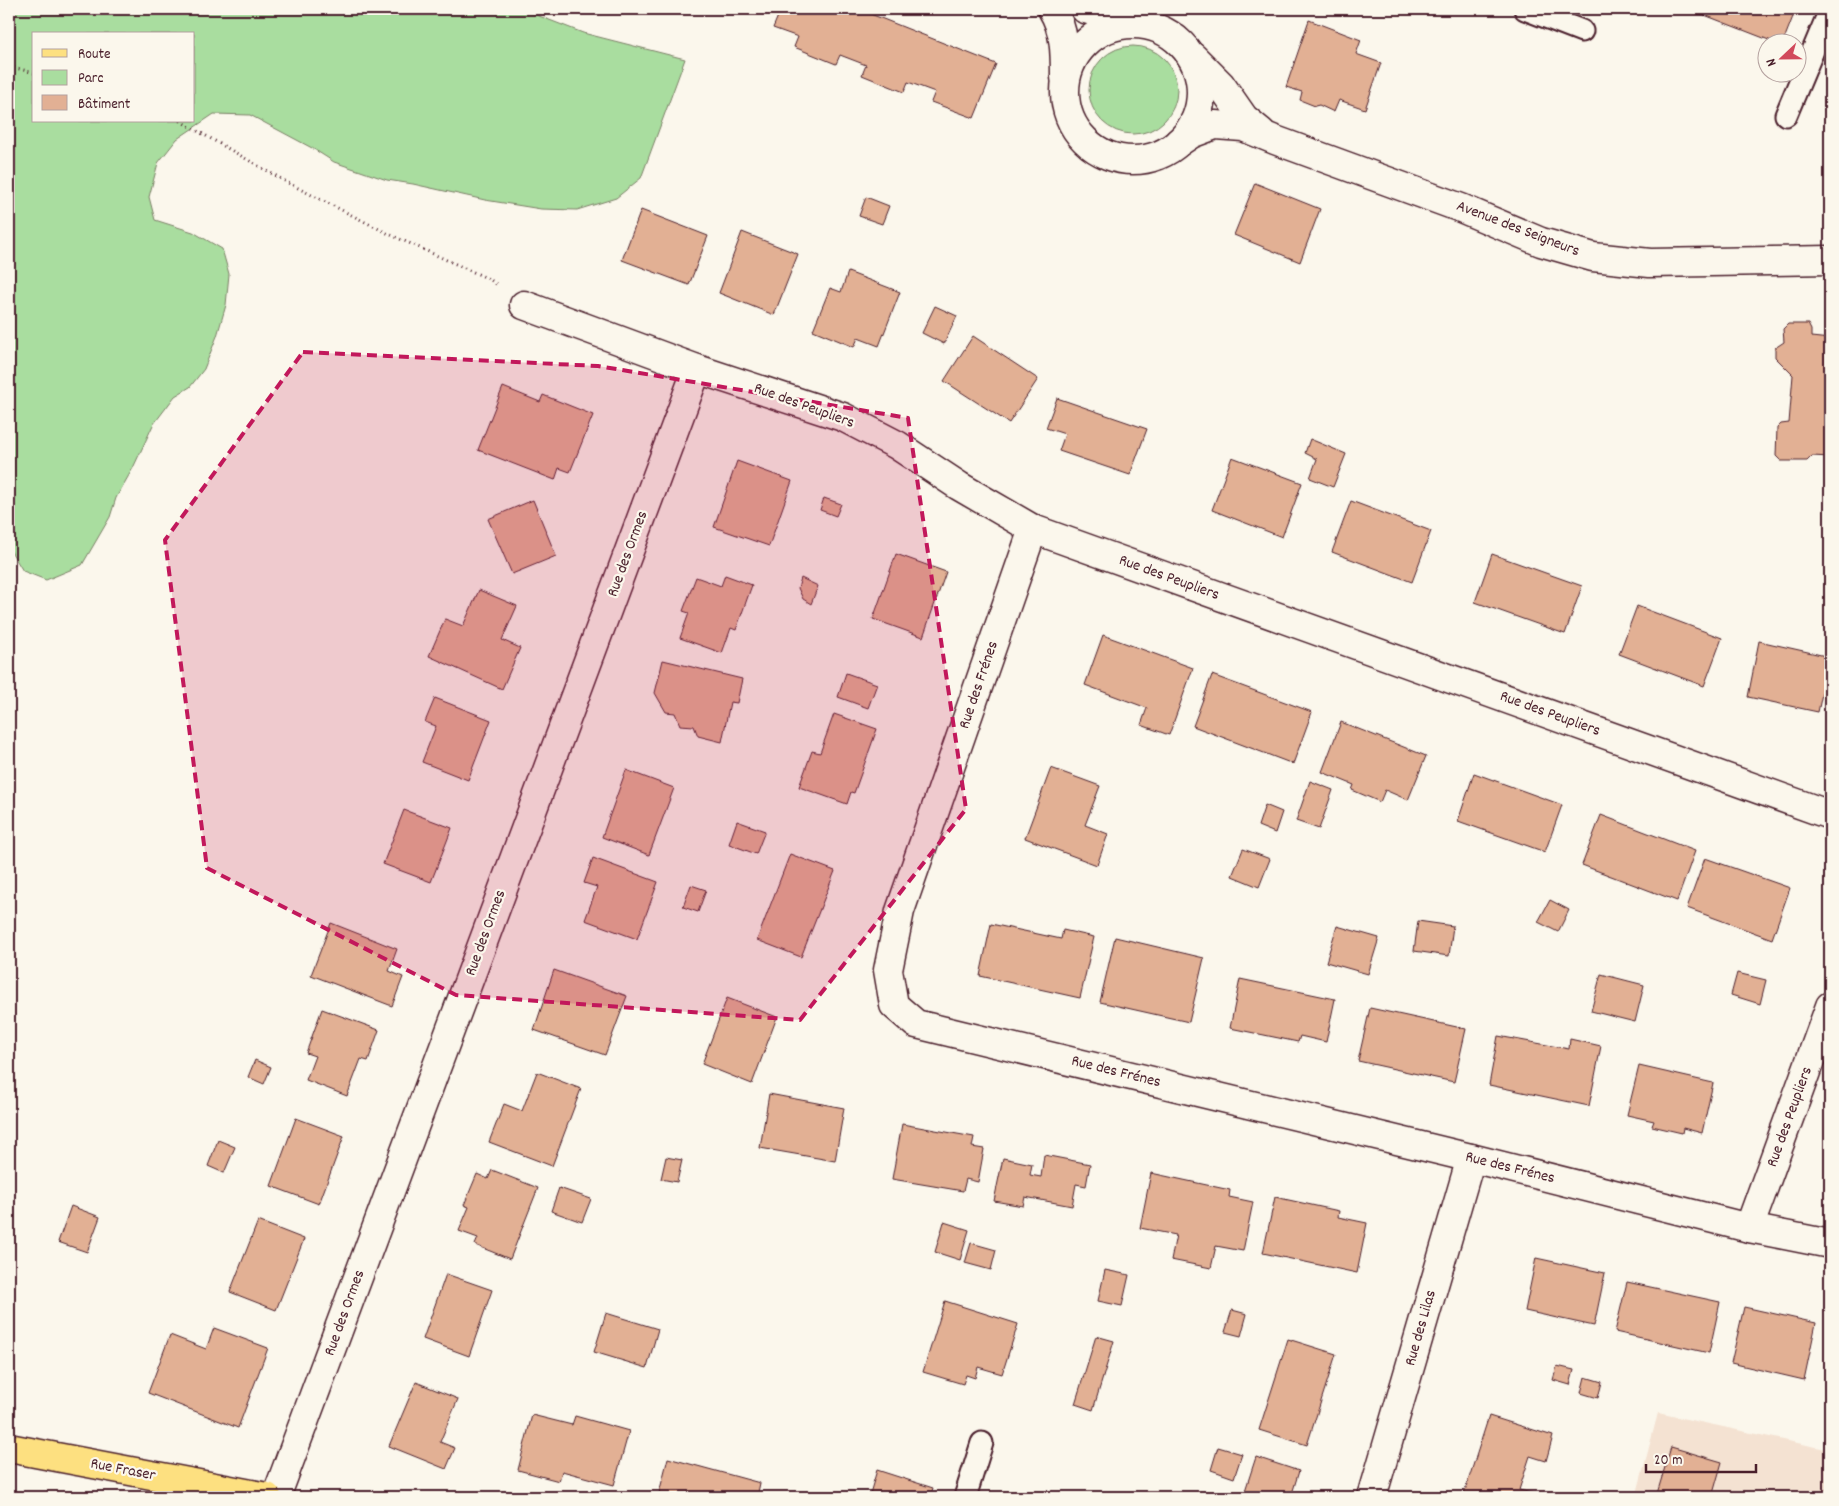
<svg xmlns="http://www.w3.org/2000/svg" width="1839" height="1506" viewBox="0 0 1839 1506" font-family="Dekko,sans-serif">
	<style>
		.built { fill: #f4e2d2 }
		.green { fill: #a9dd9f; stroke: #7a7e65; fill-rule: evenodd }
		.building { fill: #e2b094; stroke: #4a1f2b }
		.lines { fill: none; stroke-linecap: round; stroke-linejoin: round }
		.lane-casing { stroke: #4a1f2b; stroke-width: 25 }
		.street-casing { stroke: #4a1f2b; stroke-width: 31 }
		.primary-casing { stroke: #4a1f2b; stroke-width: 31 }
		.path { stroke: #4a1f2b; stroke-width: 3; stroke-dasharray: 1 4; stroke-linecap: butt }
		.lane { stroke: #fbf7ec; stroke-width: 21 }
		.street { stroke: #fbf7ec; stroke-width: 28 }
		.primary { stroke: #fde080; stroke-width: 28 }
		.marked { fill: #c2185b; fill-opacity: 0.2; stroke: #c2185b; stroke-width: 4; stroke-dasharray: 10 6; stroke-linejoin: round }
		.labels { text-anchor: middle; dominant-baseline: central; stroke-width: 4.5; stroke-linejoin: round; paint-order: stroke }
		.street-label { font-size: 16px; fill: #4a1f2b; stroke: #fbf7ec }
	</style>
	<rect width="100%" height="100%" fill="#fbf7ec"/>
	<filter id="ink" filterUnits="userSpaceOnUse"><feTurbulence type="fractalNoise" baseFrequency=".02" numOctaves="2"/><feDisplacementMap in="SourceGraphic" scale="10" xChannelSelector="R" yChannelSelector="G"/><feConvolveMatrix kernelMatrix="1 2 1 2 8 2 1 2 1" color-interpolation-filters="sRGB"/></filter>
	<g filter="url(#ink)">
		<!-- built -->
		<polygon class="built" points="1658,1413 1830,1450 1830,1497 1636,1497"/>
		<!-- green -->
		<g class="green">
			<path d="M9,9h512l62,24 102,26 -44,119 -25,20 -39,12 -36,-1 -56,-9 -72,-16 -26,-4 -53,-18 -22,-14 -62,-33 -36,-1 -37,25 -19,24 -9,34 6,23 38,12 29,17 7,25 -3,31 -9,31 -13,33 -14,18 -15,9 -22,29 -20,43 -17,30 -6,19 -28,48 -36,15 -23,-9 -14,-23zM34,34h160v87h-160z"/>
			<circle cx="1133" cy="90" r="44"/>
		</g>
		<!-- building -->
		<g class="building">
			<polygon points="781,9 858,9 996,64 974,118 931,102 935,92 908,82 904,92 862,75 866,65 840,55 836,64 794,47 798,37 773,28"/>
			<polygon points="1689,9 1796,9 1783,42 1774,42"/>
			<polygon points="1309,20 1361,40 1356,54 1381,63 1365,109 1339,100 1334,112 1319,105 1315,106 1300,100 1302,92 1286,87"/>
			<polygon points="1255,183 1320,209 1300,262 1234,235"/>
			<polygon points="866,197 889,206 882,224 859,216"/>
			<polygon points="641,210 708,236 689,285 622,260"/>
			<polygon points="742,232 798,254 774,315 719,293"/>
			<polygon points="848,272 900,292 879,346 858,338 854,347 813,330 830,288 841,292"/>
			<polygon points="935,306 957,316 944,344 922,333"/>
			<polygon points="1788,324 1808,324 1811,330 1811,337 1830,339 1830,457 1812,456 1807,461 1781,461 1776,456 1777,428 1781,424 1789,423 1793,375 1775,357 1775,348 1784,342 1783,329"/>
			<polygon points="973,336 1038,379 1009,423 944,381"/>
			<polygon points="503,387 540,402 543,395 593,415 570,472 559,468 555,480 478,450"/>
			<polygon points="1057,398 1147,429 1130,475 1059,451 1065,434 1046,428"/>
			<polygon points="1310,439 1346,454 1333,487 1310,478 1317,459 1305,453"/>
			<polygon points="1232,457 1302,483 1282,537 1212,510"/>
			<polygon points="737,461 792,481 769,546 714,527"/>
			<polygon points="824,498 841,504 836,516 820,510"/>
			<polygon points="533,500 556,556 512,574 488,519"/>
			<polygon points="1351,501 1431,531 1412,582 1332,552"/>
			<polygon points="896,554 946,572 923,637 873,619"/>
			<polygon points="1492,554 1582,586 1565,634 1475,602"/>
			<polygon points="725,575 752,585 736,630 731,628 722,653 680,638 689,613 683,611 696,577 721,586"/>
			<polygon points="801,578 818,586 811,604 803,599 798,588"/>
			<polygon points="479,590 517,606 502,640 520,648 502,689 429,656 445,619 463,626"/>
			<polygon points="1637,606 1722,638 1704,686 1619,654"/>
			<polygon points="1103,635 1193,668 1169,735 1141,725 1147,708 1085,685"/>
			<polygon points="1759,641 1830,657 1818,712 1748,697"/>
			<polygon points="663,660 742,679 737,703 730,702 722,742 698,736 694,726 680,725 675,713 666,712 655,693"/>
			<polygon points="846,673 877,684 868,708 838,697"/>
			<polygon points="1212,675 1312,712 1293,764 1193,726"/>
			<polygon points="435,698 491,720 468,780 422,762 436,726 425,722"/>
			<polygon points="834,714 877,729 854,793 851,792 847,804 799,787 812,751 820,753"/>
			<polygon points="1341,722 1426,756 1408,800 1385,790 1380,802 1352,790 1354,785 1322,772"/>
			<polygon points="1051,768 1100,786 1085,825 1108,834 1097,865 1025,838"/>
			<polygon points="626,770 674,788 649,855 602,837"/>
			<polygon points="1474,773 1562,805 1545,852 1458,821"/>
			<polygon points="1310,781 1333,790 1319,829 1296,821"/>
			<polygon points="1265,805 1282,812 1275,833 1258,826"/>
			<polygon points="404,810 452,828 431,882 383,864"/>
			<polygon points="1601,815 1695,851 1677,901 1582,865"/>
			<polygon points="737,821 765,831 756,854 729,844"/>
			<polygon points="1243,849 1270,859 1259,887 1232,876"/>
			<polygon points="790,854 835,871 801,957 757,940"/>
			<polygon points="593,858 658,882 637,939 585,920 597,887 584,883"/>
			<polygon points="1705,858 1790,888 1772,939 1687,908"/>
			<polygon points="691,885 706,890 698,912 683,907"/>
			<polygon points="1550,900 1569,910 1558,932 1538,922"/>
			<polygon points="1418,921 1453,926 1449,956 1414,951"/>
			<polygon points="331,923 397,949 389,971 403,977 392,1006 311,975"/>
			<polygon points="991,924 1061,939 1063,930 1094,937 1080,998 980,976"/>
			<polygon points="1337,926 1379,938 1368,974 1326,962"/>
			<polygon points="1115,937 1204,958 1189,1022 1100,1002"/>
			<polygon points="554,970 627,996 605,1055 534,1030"/>
			<polygon points="1737,973 1766,980 1760,1004 1731,995"/>
			<polygon points="1601,974 1644,985 1635,1022 1591,1011"/>
			<polygon points="1240,979 1335,999 1326,1042 1300,1036 1298,1042 1230,1028"/>
			<polygon points="727,998 777,1017 752,1084 702,1064"/>
			<polygon points="1370,1008 1466,1029 1454,1082 1358,1061"/>
			<polygon points="322,1009 379,1030 368,1061 361,1059 347,1096 306,1080 315,1056 306,1053"/>
			<polygon points="1498,1036 1569,1049 1570,1039 1601,1046 1589,1106 1489,1085"/>
			<polygon points="255,1060 271,1067 264,1084 248,1077"/>
			<polygon points="1639,1066 1713,1083 1702,1133 1683,1128 1682,1133 1652,1126 1654,1121 1627,1115"/>
			<polygon points="537,1072 581,1089 552,1166 489,1142 504,1104 522,1111"/>
			<polygon points="769,1094 844,1108 835,1161 760,1148"/>
			<polygon points="296,1118 344,1136 319,1204 271,1186"/>
			<polygon points="902,1124 974,1137 972,1147 984,1149 978,1182 966,1179 963,1191 892,1179"/>
			<polygon points="218,1140 235,1147 224,1173 208,1166"/>
			<polygon points="1044,1155 1090,1164 1086,1186 1076,1184 1072,1206 1025,1197 1023,1206 994,1201 1003,1158 1032,1164 1030,1175 1041,1177"/>
			<polygon points="666,1157 682,1160 677,1182 661,1179"/>
			<polygon points="492,1170 538,1188 510,1259 475,1245 478,1238 459,1231 469,1207 464,1205 477,1174 488,1179"/>
			<polygon points="1151,1173 1230,1190 1229,1197 1253,1202 1243,1251 1216,1246 1211,1268 1171,1260 1176,1235 1140,1228"/>
			<polygon points="559,1188 591,1199 582,1222 551,1211"/>
			<polygon points="1275,1197 1339,1211 1338,1217 1367,1223 1357,1273 1263,1253"/>
			<polygon points="71,1206 100,1217 87,1252 58,1242"/>
			<polygon points="258,1221 304,1239 276,1310 230,1292"/>
			<polygon points="944,1222 969,1230 960,1260 935,1252"/>
			<polygon points="971,1243 996,1250 991,1270 965,1263"/>
			<polygon points="1536,1258 1605,1273 1594,1326 1525,1311"/>
			<polygon points="1105,1270 1129,1275 1122,1306 1098,1301"/>
			<polygon points="446,1274 492,1290 469,1356 423,1339"/>
			<polygon points="1627,1282 1720,1302 1709,1353 1615,1332"/>
			<polygon points="945,1301 1018,1324 1002,1374 978,1367 975,1378 966,1375 963,1384 923,1372"/>
			<polygon points="1744,1307 1816,1323 1804,1380 1731,1363"/>
			<polygon points="1232,1310 1247,1314 1241,1336 1225,1332"/>
			<polygon points="606,1313 658,1329 647,1368 594,1352"/>
			<polygon points="214,1328 268,1348 238,1428 148,1393 170,1335 206,1349"/>
			<polygon points="1096,1336 1114,1341 1093,1410 1075,1404"/>
			<polygon points="1288,1339 1336,1354 1307,1445 1259,1430"/>
			<polygon points="1557,1366 1574,1370 1570,1385 1553,1380"/>
			<polygon points="1585,1377 1602,1382 1598,1398 1581,1393"/>
			<polygon points="416,1382 458,1399 440,1442 455,1448 446,1469 389,1446"/>
			<polygon points="532,1415 572,1425 575,1416 629,1431 614,1485 562,1471 559,1481 518,1470"/>
			<polygon points="1489,1416 1553,1436 1546,1461 1530,1456 1519,1490 1532,1493 1531,1497 1463,1497"/>
			<polygon points="1218,1447 1242,1454 1234,1478 1211,1470"/>
			<polygon points="1671,1447 1722,1462 1712,1497 1656,1497"/>
			<polygon points="1256,1457 1299,1471 1291,1497 1243,1497"/>
			<polygon points="668,1458 760,1483 757,1497 658,1497"/>
			<polygon points="877,1470 933,1488 930,1497 869,1497"/>
		</g>
		<g class="lines">
			<!-- lane casing -->
			<g class="lane-casing">
				<g id="lane">
					<polyline points="1525,9 1582,31"/>
					<polyline points="1786,115 1830,10"/>
					<polyline points="965,1497 982,1443"/>
				</g>
			</g>
			<!-- street casing -->
			<g class="street-casing">
				<g id="street">
					<path d="M1052,9c13,21 13,44 13,68"/>
					<polyline points="1085,9 1133,22"/>
					<circle cx="1133" cy="92" r="68"/>
					<polyline points="1193,57 1221,85 1244,118 1261,132"/>
					<polyline points="1179,142 1191,134 1215,125 1243,127 1275,140 1461,208 1541,242 1593,257 1650,263 1830,260"/>
					<polyline points="524,305 697,369 843,417 897,445 959,486 1033,529 1830,815"/>
					<polyline points="1033,529 900,911 888,970 894,1005 916,1024 1471,1158 1749,1228 1830,1244"/>
					<polyline points="1749,1228 1830,1006"/>
					<polyline points="276,1497 697,369"/>
					<polyline points="1372,1497 1471,1158"/>
				</g>
			</g>
			<!-- primary casing -->
			<g class="primary-casing">
				<polyline id="primary" points="9,1448 267,1497"/>
			</g>
			<!-- path -->
			<g class="path">
				<polyline points="9,66 34,73"/>
				<polyline points="180,121 290,184 391,235 489,279 499,286"/>
			</g>
			<!-- lane -->
			<use href="#lane" class="lane"/>
			<!-- street -->
			<use href="#street" class="street"/>
			<!-- primary -->
			<use href="#primary" class="primary"/>
		</g>
	</g>
	<!-- marked area -->
	<path class="marked" d="M303,352l295,14 310,52 58,391 -166,211 -344,-25 -249,-127 -42,-328z"/>
	<g class="labels">
		<!-- street labels -->
		<g class="street-label">
			<text transform="translate(1518 229) rotate(21)">Avenue des Seigneurs</text>
			<text transform="translate(804 406) rotate(20)">Rue des Peupliers</text>
			<text transform="translate(628 554) rotate(-70)">Rue des Ormes</text>
			<text transform="translate(1169 578) rotate(20)">Rue des Peupliers</text>
			<text transform="translate(979 685) rotate(-71)">Rue des Frénes</text>
			<text transform="translate(1550 714) rotate(20)">Rue des Peupliers</text>
			<text transform="translate(486 933) rotate(-70)">Rue des Ormes</text>
			<text transform="translate(1116 1072) rotate(14)">Rue des Frénes</text>
			<text transform="translate(1790 1117) rotate(-70)">Rue des Peupliers</text>
			<text transform="translate(1510 1168) rotate(14)">Rue des Frénes</text>
			<text transform="translate(345 1313) rotate(-70)">Rue des Ormes</text>
			<text transform="translate(1421 1328) rotate(-74)">Rue des Lilas</text>
			<text transform="translate(123 1470) rotate(11)">Rue Fraser</text>
		</g>
	</g>
	<!-- margin -->
	<rect width="1839" height="1506" fill="none" stroke="#fbf7ec" stroke-width="30"/>
	<rect x="15" y="15" width="1809" height="1476" fill="none" stroke="#4a1f2b" stroke-width="2" filter="url(#ink)"/>
	<!-- legend -->
	<rect x="32" y="32" width="162" height="90" fill="#fbf7ec" stroke="#b4a19f"/>
	<rect x="42" y="49" width="25" height="8" fill="#fde080" stroke="#b4a19f"/>
	<text x="78" y="58" font-size="15" fill="#4a1f2b">Route</text>
	<rect x="42" y="70" width="25" height="15" fill="#a9dd9f" stroke="#b4a19f"/>
	<text x="78" y="82" font-size="15" fill="#4a1f2b">Parc</text>
	<rect x="42" y="95" width="25" height="15" fill="#e2b094" stroke="#b4a19f"/>
	<text x="78" y="108" font-size="15" fill="#4a1f2b">Bâtiment</text>
	<!-- north arrow -->
	<g transform="translate(1782 58) rotate(248)"><circle r="24" fill="#fbf7ec" stroke="#b4a19f"/>
	<path d="M0-4L9 19L0 12L-9 19Z" fill="#d1495b"/>
	<text y="-8" font-size="14" font-weight="bold" text-anchor="middle" fill="#4a1f2b">N</text>
	</g>
	<!-- scale -->
	<path d="M1646 1464v8h110v-8" fill="none" stroke="#4a1f2b" stroke-width="2.5"/>
	<text x="1654" y="1464" font-size="15" fill="#4a1f2b" stroke="#fbf7ec" stroke-width="4" paint-order="stroke">20 m</text>
</svg>
